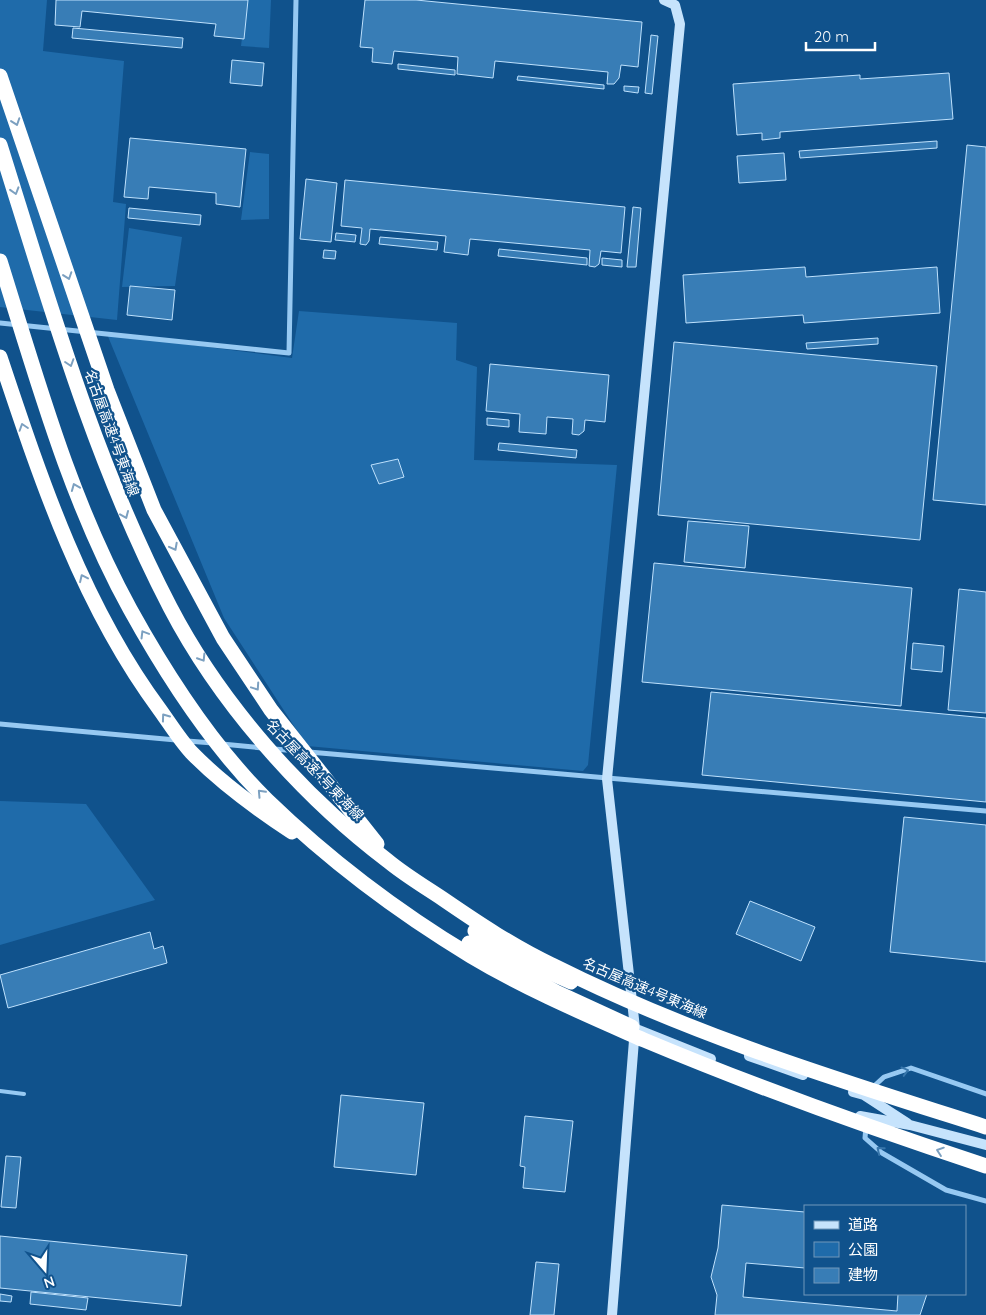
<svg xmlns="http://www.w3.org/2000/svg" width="986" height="1315" viewBox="0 0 986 1315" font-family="Quicksand,'Noto Sans JP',sans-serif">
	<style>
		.green { fill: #1f6baa }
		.building { fill: #387db6; stroke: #bee1fd }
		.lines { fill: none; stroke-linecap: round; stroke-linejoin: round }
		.lane { stroke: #97c9f2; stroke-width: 4 }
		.street { stroke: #97c9f2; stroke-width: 5 }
		.secondary { stroke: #c6e3fc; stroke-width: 10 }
		.highway { stroke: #fff; stroke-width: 15 }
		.highway-bridge { stroke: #fff; stroke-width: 15 }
		.oneway { stroke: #7ca0c0 }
		.oneway2 { stroke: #3876ab }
		.labels { text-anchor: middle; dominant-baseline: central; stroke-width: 4.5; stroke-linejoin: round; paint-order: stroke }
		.street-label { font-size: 14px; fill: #fff; stroke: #10528c }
	</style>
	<rect width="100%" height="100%" fill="#10528c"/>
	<!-- green -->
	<g class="green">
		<polygon points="0,0 47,0 43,51 124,61 113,202 126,204 117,320 0,307"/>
		<polygon points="247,0 271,0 269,48 241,46"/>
		<polygon points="250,152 269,154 269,219 241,220"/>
		<polygon points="129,228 182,237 175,286 122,287"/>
		<polygon points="299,311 457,323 456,360 477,367 474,460 617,465 588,765 583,771 307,746 224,618 107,334 292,358"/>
		<polygon points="0,801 86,804 155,900 0,945"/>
	</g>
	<!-- building -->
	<g class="building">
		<polygon points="56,0 248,0 244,39 214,36 216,24 82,11 80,27 55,25"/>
		<polygon points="365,0 416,0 642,22 638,67 621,65 619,78 614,84 607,84 608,72 495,61 493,78 457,74 458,57 394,51 392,64 372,62 373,48 360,47"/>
		<polygon points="73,28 183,38 182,48 72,38"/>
		<polygon points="651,35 658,36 652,94 645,93"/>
		<polygon points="232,60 264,63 262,86 230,83"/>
		<polygon points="398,64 455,70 455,75 398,69"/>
		<polygon points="949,73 953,119 780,132 780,138 762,140 762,133 737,135 733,84 860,75 860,79"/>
		<polygon points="518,76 604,85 604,89 517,80"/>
		<polygon points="624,86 639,87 638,93 624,91"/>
		<polygon points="130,138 246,149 240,207 216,204 216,193 149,187 148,199 124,197"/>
		<polygon points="937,141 937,148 800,158 799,151"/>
		<polygon points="967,145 986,147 986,505 933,500"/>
		<polygon points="784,153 786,180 739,183 737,156"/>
		<polygon points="306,179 337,183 331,242 300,239"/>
		<polygon points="345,180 625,207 621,253 601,251 599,264 595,267 589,266 590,250 470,239 468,255 444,252 446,236 370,229 369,241 366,245 360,244 362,228 341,226"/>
		<polygon points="633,207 641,208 636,267 627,267"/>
		<polygon points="129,208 201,215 200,225 128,218"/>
		<polygon points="336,233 356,235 355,242 335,240"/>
		<polygon points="380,237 438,242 437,250 379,244"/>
		<polygon points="499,249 587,258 587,265 498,256"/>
		<polygon points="324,250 336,251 335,259 323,258"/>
		<polygon points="602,258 622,260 622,267 602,265"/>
		<polygon points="805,267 806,277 937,267 940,313 804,323 803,315 686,323 683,275"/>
		<polygon points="130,286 175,290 172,320 127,315"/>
		<polygon points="878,338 878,344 807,349 806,343"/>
		<polygon points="674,342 937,366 920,540 658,515"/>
		<polygon points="490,364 609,375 605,422 585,420 584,431 579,435 572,434 573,419 547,417 546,434 519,432 520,414 486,411"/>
		<polygon points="487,418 509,420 509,427 487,425"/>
		<polygon points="499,443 577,450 576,458 498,450"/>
		<polygon points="398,459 404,477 379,484 371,465"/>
		<polygon points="688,521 749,526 745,568 684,562"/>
		<polygon points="654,563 912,588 901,706 642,682"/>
		<polygon points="959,589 986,592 986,713 948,710"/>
		<polygon points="913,643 944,646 942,672 911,669"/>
		<polygon points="711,692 986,718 986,802 702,775"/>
		<polygon points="904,817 986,825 986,962 890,952"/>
		<polygon points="750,901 815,927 801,961 736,934"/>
		<polygon points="150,932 154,949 163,946 167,963 8,1008 0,975"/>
		<polygon points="341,1095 424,1103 416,1175 334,1167"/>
		<polygon points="525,1116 573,1121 565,1192 523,1188 525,1167 520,1166"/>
		<polygon points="6,1156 21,1157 16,1208 1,1207"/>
		<polygon points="722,1205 805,1212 805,1268 746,1263 743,1297 897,1311 898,1294 927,1294 920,1315 715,1315 717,1295 711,1277 718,1248"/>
		<polygon points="0,1236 187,1255 181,1306 0,1288"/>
		<polygon points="536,1262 559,1264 554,1315 530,1315"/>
		<polygon points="31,1292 88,1298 86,1310 30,1304"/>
		<polygon points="0,1294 12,1296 11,1302 0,1301"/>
	</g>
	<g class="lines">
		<!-- lane -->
		<polyline class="lane" points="0,1091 24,1094"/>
		<!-- street -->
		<g class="street">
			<polyline points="0,323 289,353 296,0"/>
			<polyline points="0,724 176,740"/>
			<polyline points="187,741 213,743"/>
			<polyline points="222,744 263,748"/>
			<polyline points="274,749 298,751"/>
			<polyline points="309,752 986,811"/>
			<polyline points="872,1088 884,1077 911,1068 986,1094"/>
			<polyline points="866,1126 865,1138 882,1153 946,1190 986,1201"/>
		</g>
		<!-- secondary -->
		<g class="secondary">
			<polyline points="636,1029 711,1059"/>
			<polyline points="749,1056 803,1075"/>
			<polyline points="853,1092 864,1095 907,1123"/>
			<polyline points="860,1116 910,1125 986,1145"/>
			<polyline points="612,1315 635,1028 607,779 680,24 675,5 664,0"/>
		</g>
		<!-- highway -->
		<g class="highway">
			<polyline points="475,931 546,971 571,982"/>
			<polyline points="469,943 556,992 632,1027"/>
		</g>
		<!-- highway-bridge -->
		<g class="highway-bridge">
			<polyline points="0,76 107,390 154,510 223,638 271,710 377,844"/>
			<path d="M0,145c49,156 94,316 170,462 50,96 132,189 218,254 17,14 37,26 55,38 35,24 71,48 109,66 139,70 287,115 434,162"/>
			<path d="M0,261c37,118 70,239 130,348 37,67 82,137 137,191 61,59 131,112 204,156 55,33 114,58 173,84 112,47 226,88 342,126"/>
			<path d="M0,357c41,123 82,248 160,353 10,14 20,30 31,42 30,31 66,57 101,80"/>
		</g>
	</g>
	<!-- one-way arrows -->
	<defs><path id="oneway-chevron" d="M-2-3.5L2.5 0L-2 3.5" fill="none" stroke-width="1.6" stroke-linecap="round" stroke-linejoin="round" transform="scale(1.25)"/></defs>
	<g class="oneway">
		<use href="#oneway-chevron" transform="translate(16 122) rotate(71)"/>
		<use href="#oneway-chevron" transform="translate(15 191) rotate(73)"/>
		<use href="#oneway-chevron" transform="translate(68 276) rotate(71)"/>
		<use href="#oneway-chevron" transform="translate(70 363) rotate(72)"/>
		<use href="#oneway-chevron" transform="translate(23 427) rotate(-108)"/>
		<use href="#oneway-chevron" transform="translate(75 487) rotate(-112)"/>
		<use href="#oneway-chevron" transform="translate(125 515) rotate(67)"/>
		<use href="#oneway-chevron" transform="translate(174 547) rotate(62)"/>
		<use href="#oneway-chevron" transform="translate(83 578) rotate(-115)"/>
		<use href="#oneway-chevron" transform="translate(144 634) rotate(-121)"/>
		<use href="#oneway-chevron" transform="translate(202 658) rotate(58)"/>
		<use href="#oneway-chevron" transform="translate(256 687) rotate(56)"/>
		<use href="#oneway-chevron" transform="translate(165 717) rotate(-126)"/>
		<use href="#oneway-chevron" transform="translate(261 793) rotate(-133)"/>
		<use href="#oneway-chevron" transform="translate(940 1151) rotate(-161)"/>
	</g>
	<g class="oneway2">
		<use href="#oneway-chevron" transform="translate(905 1071) rotate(-15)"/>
		<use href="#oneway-chevron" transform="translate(880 1150) rotate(-141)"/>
	</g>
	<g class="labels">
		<!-- street labels -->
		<g class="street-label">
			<text transform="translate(112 433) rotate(70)">名古屋高速4号東海線</text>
			<text transform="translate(315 770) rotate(46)">名古屋高速4号東海線</text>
			<text transform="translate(645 988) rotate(23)">名古屋高速4号東海線</text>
		</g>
	</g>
	<!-- legend -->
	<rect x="804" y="1205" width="162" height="90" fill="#10528c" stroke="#7097ba"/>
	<rect x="814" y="1221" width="25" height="8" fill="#c6e3fc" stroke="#7097ba"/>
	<text x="848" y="1230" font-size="15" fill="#ffffff">道路</text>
	<rect x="814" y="1242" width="25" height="15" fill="#1f6baa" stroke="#7097ba"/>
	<text x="848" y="1255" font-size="15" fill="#ffffff">公園</text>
	<rect x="814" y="1268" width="25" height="15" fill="#387db6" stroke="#7097ba"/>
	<text x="848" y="1280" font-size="15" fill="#ffffff">建物</text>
	<!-- north arrow -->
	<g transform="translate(45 1270) rotate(161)" stroke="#10528c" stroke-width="4" paint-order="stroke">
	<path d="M0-4L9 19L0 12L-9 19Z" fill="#ffffff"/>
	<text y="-8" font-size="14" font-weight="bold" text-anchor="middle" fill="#ffffff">N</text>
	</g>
	<!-- scale -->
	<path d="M806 42v8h69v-8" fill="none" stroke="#ffffff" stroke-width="2.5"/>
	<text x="814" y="42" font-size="15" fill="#ffffff" stroke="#10528c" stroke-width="4" paint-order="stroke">20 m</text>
</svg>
